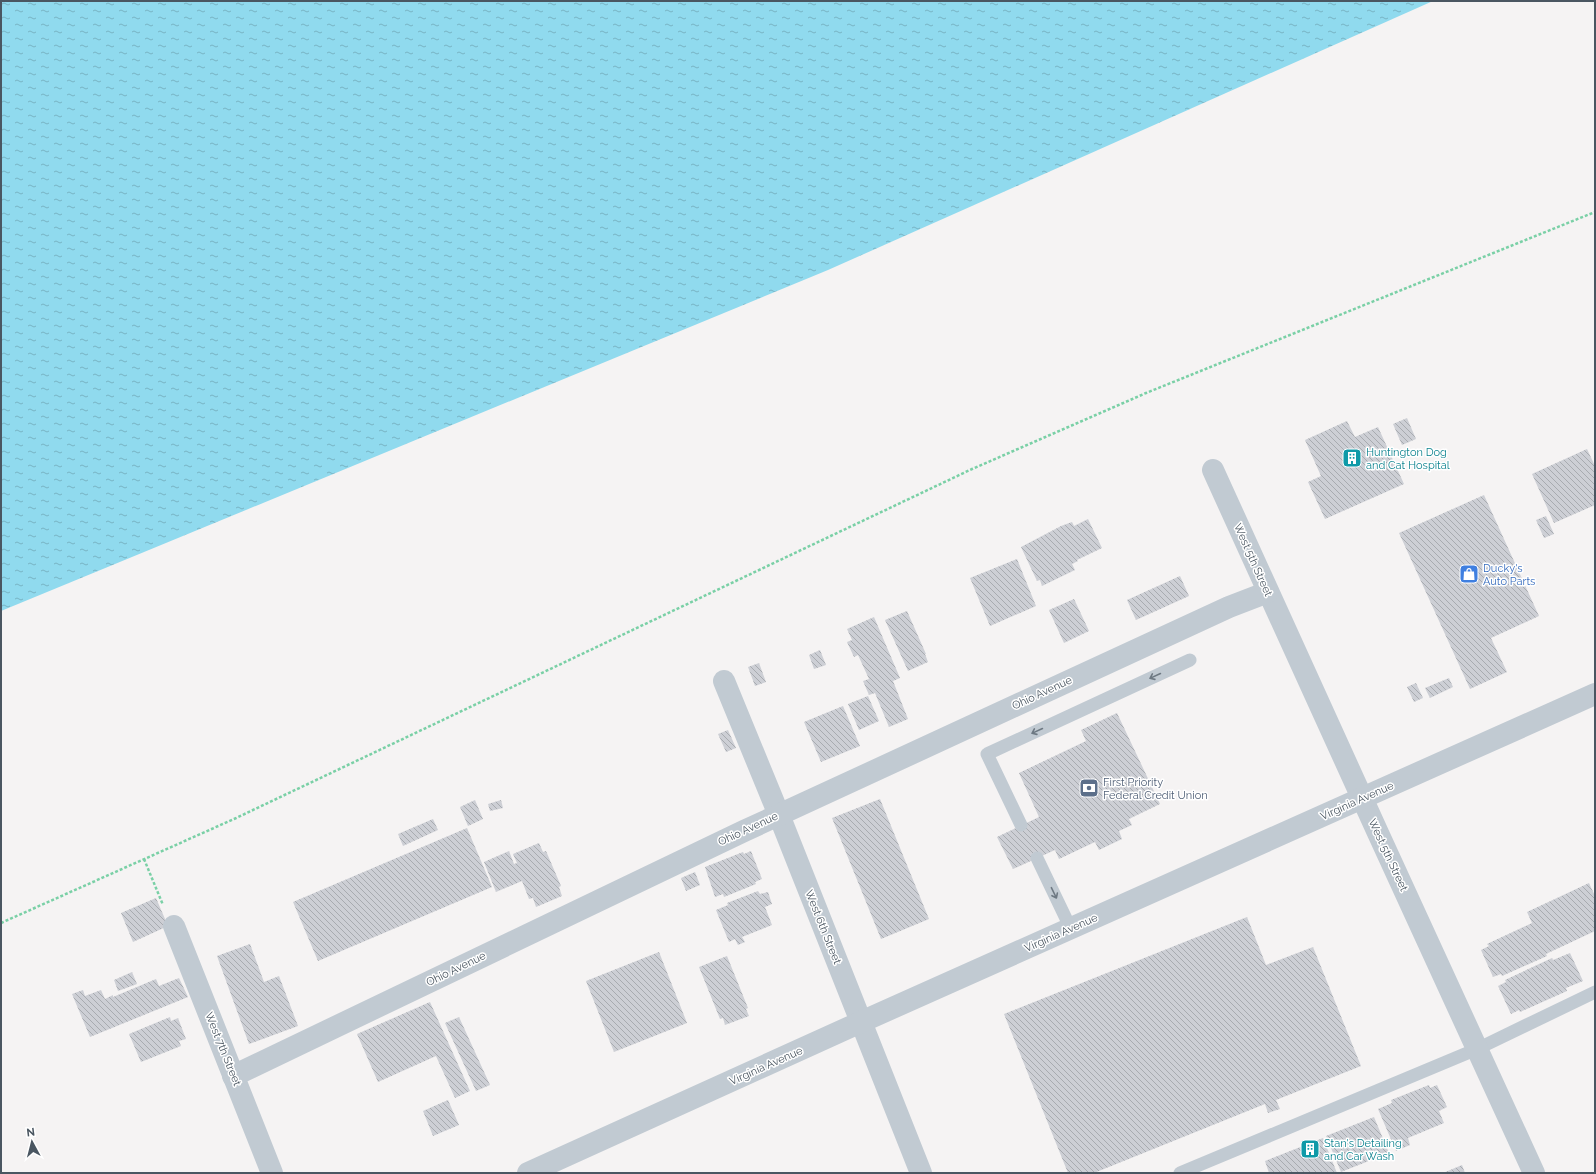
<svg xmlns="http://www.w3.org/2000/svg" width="1596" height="1174" viewBox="0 0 1596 1174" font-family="Raleway,sans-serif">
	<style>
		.water { fill: url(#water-ripples) }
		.building { fill: url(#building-back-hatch) }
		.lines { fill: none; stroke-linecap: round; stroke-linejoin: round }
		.path { stroke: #7ad0a6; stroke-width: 2.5; stroke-dasharray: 3 2; stroke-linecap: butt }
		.service { stroke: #c1cad2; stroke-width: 13 }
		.minor { stroke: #c1cad2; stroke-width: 22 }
		.oneway { stroke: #6e7983 }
		.labels { text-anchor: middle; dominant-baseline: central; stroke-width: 3; stroke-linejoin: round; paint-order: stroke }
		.culture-label { font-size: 11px; fill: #0d838f; stroke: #fff; text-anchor: start }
		.street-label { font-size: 11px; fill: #4a5661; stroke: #fff }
		.shop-label { font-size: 11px; fill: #366cbe; stroke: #fff; text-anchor: start }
		.service-label { font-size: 11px; fill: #4e5e75; stroke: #fff; text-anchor: start }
	</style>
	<defs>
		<pattern id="water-ripples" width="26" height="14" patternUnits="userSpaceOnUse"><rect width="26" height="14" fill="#90daee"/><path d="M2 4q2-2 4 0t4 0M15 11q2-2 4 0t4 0" fill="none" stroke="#78b4c4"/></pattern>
		<pattern id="building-back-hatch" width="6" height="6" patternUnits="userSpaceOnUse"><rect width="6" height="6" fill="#cdcfd5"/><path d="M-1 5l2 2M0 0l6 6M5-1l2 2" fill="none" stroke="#a8abb0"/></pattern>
	</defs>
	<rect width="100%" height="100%" fill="#f5f3f3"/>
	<!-- water -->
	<polygon class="water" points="1,1 1433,1 828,270 1,611"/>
	<!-- building -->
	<g class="building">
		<polygon points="1407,418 1416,439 1402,445 1393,424"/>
		<polygon points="1347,421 1355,437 1378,427 1404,484 1325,519 1308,482 1321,476 1305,440"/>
		<polygon points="1587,449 1595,466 1595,505 1554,523 1532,474"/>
		<polygon points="1484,495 1539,616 1491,638 1507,672 1470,689 1399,533"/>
		<polygon points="1546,516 1554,534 1544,538 1536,520"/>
		<polygon points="1088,519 1102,548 1077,560 1078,561 1072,564 1075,570 1042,586 1040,580 1037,581 1021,547 1061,526 1072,522 1074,526"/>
		<polygon points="1017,559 1036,606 990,626 970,578"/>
		<polygon points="1180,576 1189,596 1136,620 1127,600"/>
		<polygon points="1074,599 1089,631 1064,643 1049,610"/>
		<polygon points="907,611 926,654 925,654 928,662 908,671 885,620"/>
		<polygon points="874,617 900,678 893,681 908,719 889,727 875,693 869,695 863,681 869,679 858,655 854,657 847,642 852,640 847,629"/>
		<polygon points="820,650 826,665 814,669 809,655"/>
		<polygon points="759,663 766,682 755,686 748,667"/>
		<polygon points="1449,678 1453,687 1430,698 1425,688"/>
		<polygon points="1416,683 1423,698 1414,702 1407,687"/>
		<polygon points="868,696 879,721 859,730 848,704"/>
		<polygon points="843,706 860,746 821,762 804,722"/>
		<polygon points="1117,713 1160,804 1129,819 1132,825 1119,831 1122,839 1099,850 1095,842 1059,859 1055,850 1013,869 997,837 1039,817 1019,773 1086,741 1081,730"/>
		<polygon points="728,730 736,748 726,752 718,734"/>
		<polygon points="880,799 929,919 881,939 832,818"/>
		<polygon points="475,800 483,819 468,826 460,807"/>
		<polygon points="501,800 503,808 490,811 488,804"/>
		<polygon points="433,819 438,830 403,846 398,834"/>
		<polygon points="467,828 492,887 318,961 293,902"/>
		<polygon points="539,843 543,852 546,851 561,886 559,887 562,896 536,907 533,898 529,899 522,881 496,892 484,862 509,851 514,864 517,863 513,854"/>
		<polygon points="751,851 762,879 755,882 756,884 724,897 723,894 715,897 705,867 743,852 744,854"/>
		<polygon points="695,872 700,885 686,891 681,878"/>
		<polygon points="1589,883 1595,896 1595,931 1546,954 1547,956 1502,976 1501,974 1493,977 1481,950 1489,946 1487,944 1532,923 1527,912"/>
		<polygon points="758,891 760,894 768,892 772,904 765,907 772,925 742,937 745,942 738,945 735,939 729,942 716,910 728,905 727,903"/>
		<polygon points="156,898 168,926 133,942 121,913"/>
		<polygon points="1247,917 1266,965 1313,947 1361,1066 1276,1100 1280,1109 1268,1113 1265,1104 1094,1173 1068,1173 1004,1014"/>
		<polygon points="250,944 264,982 279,976 298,1026 249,1044 217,956"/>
		<polygon points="659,952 687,1023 614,1052 586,981"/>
		<polygon points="1570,953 1583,981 1566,988 1567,991 1520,1012 1519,1010 1511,1014 1498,986 1506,982 1505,980 1552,958 1553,960"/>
		<polygon points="727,956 748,1008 746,1009 749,1016 725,1025 723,1018 720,1019 699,967"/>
		<polygon points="132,972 137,984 118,991 114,980"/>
		<polygon points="179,978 188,997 90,1037 72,994 83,990 85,996 101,990 105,999 113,995 113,997 156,979 159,986"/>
		<polygon points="430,1002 470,1091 455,1098 436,1056 378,1082 357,1034"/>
		<polygon points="170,1017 171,1021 178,1018 186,1039 179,1041 181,1046 141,1062 129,1034"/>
		<polygon points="459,1017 490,1085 476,1091 445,1023"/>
		<polygon points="1429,1085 1430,1088 1437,1085 1447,1107 1439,1111 1444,1123 1408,1138 1410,1145 1396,1151 1378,1109 1392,1103 1391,1100"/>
		<polygon points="448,1100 459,1125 433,1136 423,1111"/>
		<polygon points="1374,1117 1389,1153 1341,1172 1326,1136"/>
		<polygon points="1323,1138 1337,1173 1269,1173 1265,1161"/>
		<polygon points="1462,1165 1465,1173 1443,1173"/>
	</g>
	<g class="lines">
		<!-- path -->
		<g class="path">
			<polyline points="144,859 163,905"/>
			<polyline points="1,923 234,819 972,469 1146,393 1595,212"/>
		</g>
		<!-- service -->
		<g class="service">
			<polyline points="1021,825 987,754 1190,660"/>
			<polyline points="1037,858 1071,929"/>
			<polyline points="1180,1173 1477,1049 1595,992"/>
		</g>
		<!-- minor -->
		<g class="minor">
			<polyline points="1213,470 1378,833 1534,1173"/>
			<polyline points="724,681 779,815 921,1173"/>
			<polyline points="174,926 272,1173"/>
			<polyline points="233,1076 744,831 1229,607 1268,592"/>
			<polyline points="528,1173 861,1022 1595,694"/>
		</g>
	</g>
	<!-- one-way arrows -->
	<defs><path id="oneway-shaft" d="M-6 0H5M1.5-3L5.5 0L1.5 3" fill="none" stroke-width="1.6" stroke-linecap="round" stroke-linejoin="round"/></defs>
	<g class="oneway">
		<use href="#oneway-shaft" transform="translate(1155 676) rotate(155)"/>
		<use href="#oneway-shaft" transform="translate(1037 731) rotate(155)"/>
		<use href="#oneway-shaft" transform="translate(1054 893) rotate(64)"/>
	</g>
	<!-- icons -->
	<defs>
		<g id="building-square" transform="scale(1)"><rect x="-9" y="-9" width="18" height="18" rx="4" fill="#0f9aa8" stroke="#fff"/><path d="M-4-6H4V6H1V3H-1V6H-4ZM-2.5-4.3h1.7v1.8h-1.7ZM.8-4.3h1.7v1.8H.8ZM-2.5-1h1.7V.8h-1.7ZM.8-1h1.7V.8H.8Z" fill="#fff"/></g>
		<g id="shop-square" transform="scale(1)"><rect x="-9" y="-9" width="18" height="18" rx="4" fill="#3f7fe0" stroke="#fff"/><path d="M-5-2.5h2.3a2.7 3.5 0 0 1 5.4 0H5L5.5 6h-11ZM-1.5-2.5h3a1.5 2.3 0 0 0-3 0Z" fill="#fff"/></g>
		<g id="bank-square" transform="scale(1)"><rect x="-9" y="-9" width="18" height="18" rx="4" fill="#5c6f8a" stroke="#fff"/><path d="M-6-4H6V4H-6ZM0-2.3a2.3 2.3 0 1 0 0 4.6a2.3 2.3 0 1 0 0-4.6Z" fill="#fff"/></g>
	</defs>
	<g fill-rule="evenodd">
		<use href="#building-square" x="1352" y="458"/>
		<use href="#shop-square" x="1469" y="574"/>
		<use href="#bank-square" x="1089" y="788"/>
		<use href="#building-square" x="1310" y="1149"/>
	</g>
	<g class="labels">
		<!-- culture labels -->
		<g class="culture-label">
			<text x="1366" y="452">Huntington Dog<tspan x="1366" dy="13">and Cat Hospital</tspan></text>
			<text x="1324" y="1143">Stan's Detailing<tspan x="1324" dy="13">and Car Wash</tspan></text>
		</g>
		<!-- street labels -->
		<g class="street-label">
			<text transform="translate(1253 560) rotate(66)">West 5th Street</text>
			<text transform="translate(1042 693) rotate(-25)">Ohio Avenue</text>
			<text transform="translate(1357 801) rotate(-24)">Virginia Avenue</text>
			<text transform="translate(748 829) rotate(-25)">Ohio Avenue</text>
			<text transform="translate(1388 855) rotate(65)">West 5th Street</text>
			<text transform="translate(823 927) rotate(68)">West 6th Street</text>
			<text transform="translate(1061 933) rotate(-24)">Virginia Avenue</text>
			<text transform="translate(456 969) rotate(-26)">Ohio Avenue</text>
			<text transform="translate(223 1049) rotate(68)">West 7th Street</text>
			<text transform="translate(766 1066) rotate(-24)">Virginia Avenue</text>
		</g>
		<!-- shop labels -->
		<g class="shop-label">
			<text x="1483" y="568">Ducky's<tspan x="1483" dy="13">Auto Parts</tspan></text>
		</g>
		<!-- service labels -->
		<g class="service-label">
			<text x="1103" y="782">First Priority<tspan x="1103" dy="13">Federal Credit Union</tspan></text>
		</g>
	</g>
	<!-- border -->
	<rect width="1596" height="1174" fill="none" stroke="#4a5661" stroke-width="4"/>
	<!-- north arrow -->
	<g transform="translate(32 1142) rotate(353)" stroke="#ffffff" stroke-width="3" paint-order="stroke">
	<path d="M0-3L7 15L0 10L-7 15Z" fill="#4a5661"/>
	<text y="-6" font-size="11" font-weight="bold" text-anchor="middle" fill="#4a5661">N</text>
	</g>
</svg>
